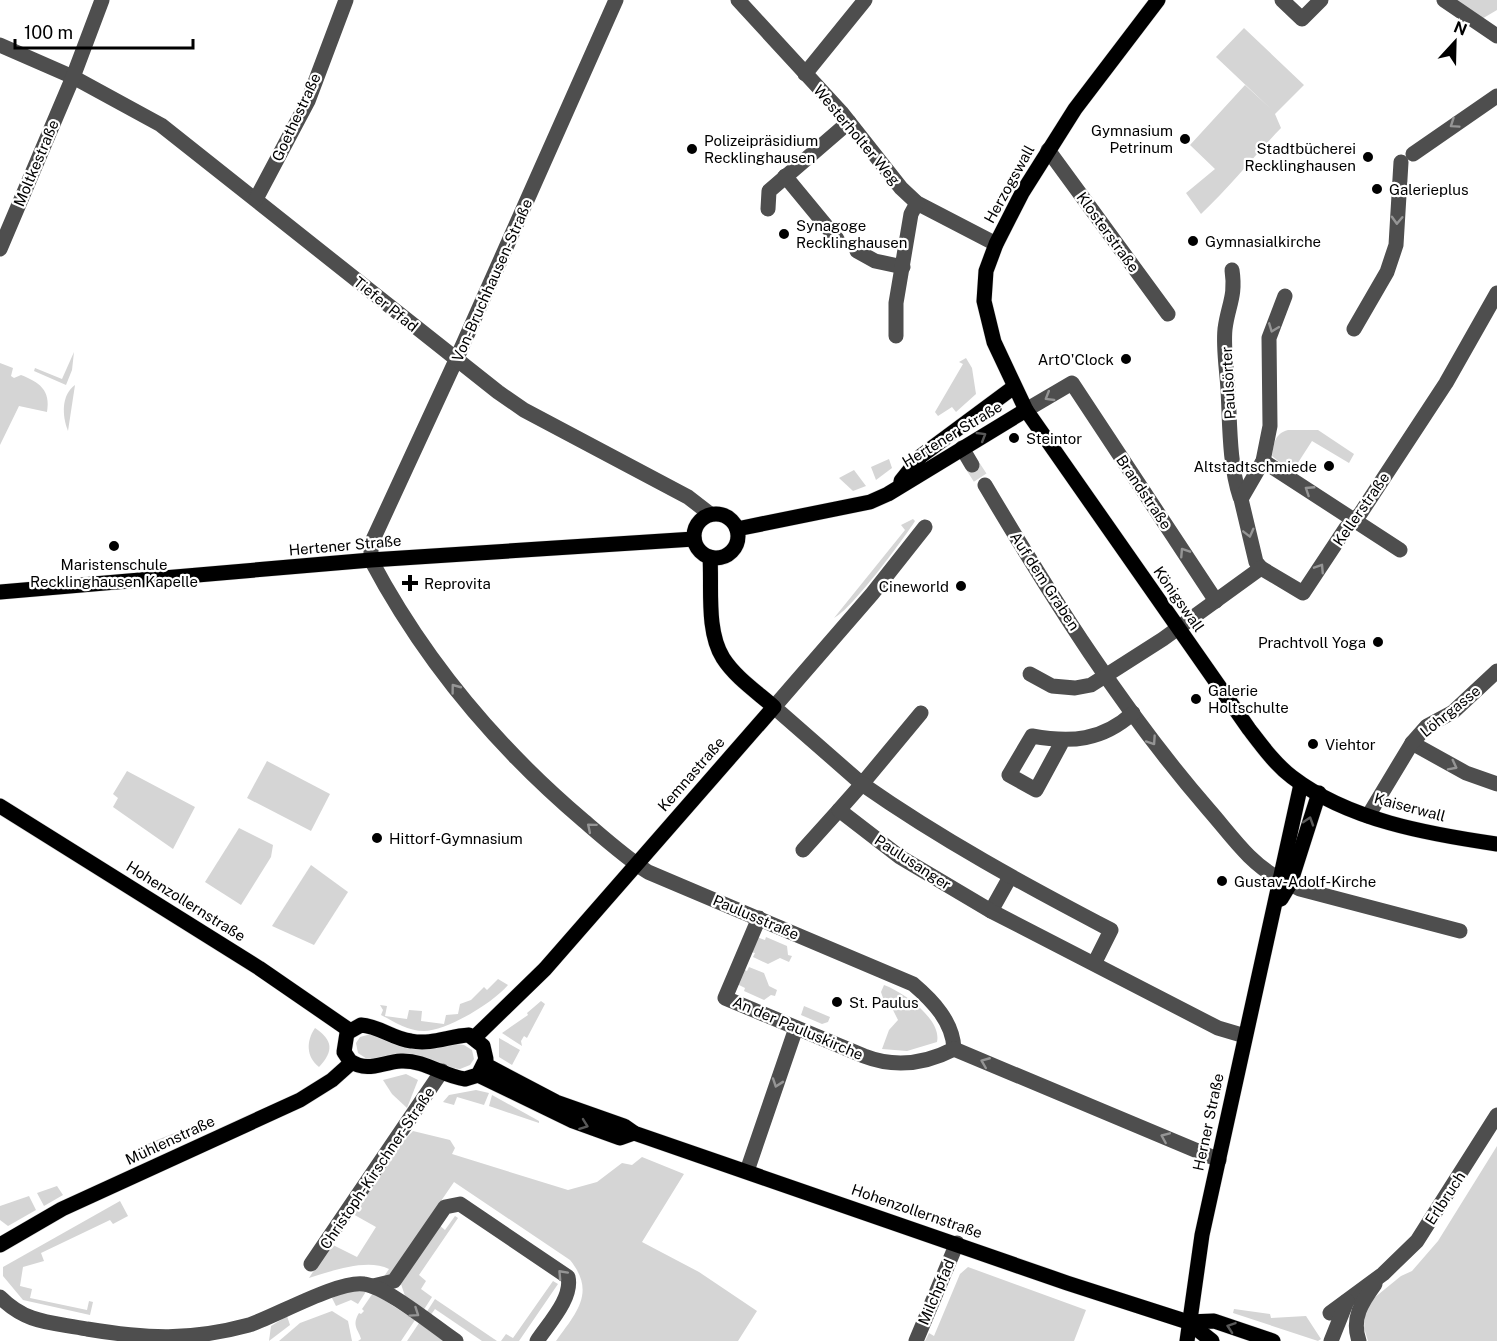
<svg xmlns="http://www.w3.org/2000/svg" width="1497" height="1341" viewBox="0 0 1497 1341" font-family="'Public Sans',sans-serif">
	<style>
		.green { fill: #d5d5d5 }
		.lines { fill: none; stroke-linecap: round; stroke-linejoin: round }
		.minor-tunnel { stroke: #d9d9d9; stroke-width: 15; stroke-dasharray: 15 8; stroke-linecap: butt }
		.major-casing { stroke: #dbdbdb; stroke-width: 16 }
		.minor { stroke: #4e4e4e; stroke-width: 15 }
		.major { stroke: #000; stroke-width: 15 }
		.oneway { stroke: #959595 }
		.oneway2 { stroke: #595959 }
		.poi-dot { fill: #000; stroke: #fff; stroke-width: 2 }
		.labels { text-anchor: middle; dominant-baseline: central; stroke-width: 4.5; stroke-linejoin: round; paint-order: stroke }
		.street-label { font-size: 15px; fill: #000; stroke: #fff }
		.poi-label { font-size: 15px; fill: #000; stroke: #fff; text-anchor: start }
	</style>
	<rect width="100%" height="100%" fill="#fff"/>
	<!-- green -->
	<g class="green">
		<polygon points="1452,0 1497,0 1497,10 1480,20"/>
		<path d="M1244,28l60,57 -29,29 6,14c-28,29 -51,59 -80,86l-15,-21 29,-24 -25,-24 55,-60 26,24 -55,-52z"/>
		<polygon points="74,352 72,370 66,385 34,371 35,368 62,379"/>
		<polygon points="966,358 972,368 976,394 956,412 952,407 938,416 935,412 963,364 959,362"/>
		<path d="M0,363l13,5 -2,8 3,2 7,-3c18,7 30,15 26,37l-28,-6 -19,39z"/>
		<path d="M75,385l-7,46c-6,-15 -7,-36 7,-46z"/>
		<path d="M1288,430h30l36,24 -5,9 -37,-22 -20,31 -20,-16c2,-12 2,-22 16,-26z"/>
		<polygon points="889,459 892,468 876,480 871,467"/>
		<polygon points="854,470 866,486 853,491 839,478"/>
		<path d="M913,519l2,2c-12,19 -64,89 -81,97l71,-88 -4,-5z"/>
		<polygon points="267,761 330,794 311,831 247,798"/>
		<polygon points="127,771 195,807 173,849 113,807 118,798 113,794"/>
		<polygon points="239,828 273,845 271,857 241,905 205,882"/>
		<polygon points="311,865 348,892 314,945 272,926"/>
		<polygon points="757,937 765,940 766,937 787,946 788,955 792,956 789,962 780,958 768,964 753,957 755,953 751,952"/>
		<polygon points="749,967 764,973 769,986 777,990 775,996 771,995 764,1000 744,991 745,988 737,984 743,969 747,971"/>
		<path d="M498,979l10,6c-14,17 -61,46 -84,46 -17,0 -29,-9 -43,-16l2,-5 -3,-5 7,1 -2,10 22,3 2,-9 13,1 -1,10 23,3 2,-9 12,-1 2,-10 11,-4 13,-13 3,3z"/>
		<path d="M884,985c19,7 58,34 53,57l-30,9 -25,-2 7,-19 9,-10 -6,-12 -14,-4 6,-3 -3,-9z"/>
		<polygon points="541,1001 545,1004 527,1038 524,1036 521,1041 522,1046 502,1033 528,1015 527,1013"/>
		<polygon points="804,1006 830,1017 828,1022 822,1024 801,1015"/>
		<path d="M315,1028c18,12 19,23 4,39 -13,-10 -13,-26 -4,-39z"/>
		<polygon points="371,1034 464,1045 472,1050 474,1059 470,1065 460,1069 367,1059 358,1053 356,1043 360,1037"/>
		<polygon points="499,1038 520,1050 512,1065 499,1057"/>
		<polygon points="406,1074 418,1080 407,1108 392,1094 383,1080"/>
		<polygon points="476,1090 489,1093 484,1105 457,1097 454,1105 443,1102 449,1095"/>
		<polygon points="492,1095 539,1121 539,1123 489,1106"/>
		<polygon points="182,1130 184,1137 142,1157 137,1148"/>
		<path d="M413,1131l37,9 5,8 -3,6 116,36 29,-8 25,-19 10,2 10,-8 42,17 -42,68 57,30 58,39 -19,30h-182c21,-29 40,-49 14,-81l-116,-78 -63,92 -8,4 6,-9c-22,-11 -57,2 -80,9l22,-34 26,13 19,-30 -25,-14 54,-77 2,1z"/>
		<polygon points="1497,1146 1497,1341 1368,1341 1364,1328 1365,1313 1374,1298 1401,1276 1412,1271 1438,1241"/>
		<polygon points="57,1186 63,1195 44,1206 37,1193"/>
		<polygon points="29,1196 36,1210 8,1226 0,1220 0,1206"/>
		<polygon points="120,1201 128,1216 113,1224 110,1220 41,1253 44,1261 23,1267 20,1286 32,1289 30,1298 87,1310 89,1301 93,1302 90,1315 23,1300 3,1276 3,1267"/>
		<polygon points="455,1216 458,1218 419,1275 426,1281 421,1289 432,1297 423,1311 406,1299 401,1284 439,1225 445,1230"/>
		<polygon points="968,1267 1086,1310 1074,1341 925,1341 929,1333 934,1336 960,1274"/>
		<polygon points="553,1281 558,1284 519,1341 501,1341 506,1334 513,1338"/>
		<polygon points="367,1290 358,1304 351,1300 336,1306 332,1298 349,1291"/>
		<path d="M373,1293l42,27 -14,21h-43l3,-2c-2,-9 -10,-13 -2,-26l2,1 3,-3 -2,-2z"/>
		<polygon points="435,1299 497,1341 482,1341 435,1309 430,1316 426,1313"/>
		<polygon points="1234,1309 1270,1314 1271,1318 1306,1316 1321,1339 1318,1341 1233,1313"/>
		<polygon points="332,1311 348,1321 352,1341 279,1341 300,1323"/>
		<polygon points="287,1316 290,1325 269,1341 271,1326"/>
		<polygon points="419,1323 444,1341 407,1341"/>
	</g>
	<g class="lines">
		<!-- minor-tunnel -->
		<polyline class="minor-tunnel" points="972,465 985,485"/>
		<!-- major casing -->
		<g class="major-casing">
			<g id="major">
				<path d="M1158,0l-83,109 -53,84 -26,51 -10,27 -2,30 10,41 32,68 223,319c13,17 26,35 43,48 56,43 136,57 205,67"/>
				<polyline points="901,481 921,456 1014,387"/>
				<circle cx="716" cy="536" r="22"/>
				<polyline points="737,529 870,502 888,494 1026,410"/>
				<polyline points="0,592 371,560 694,539"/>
				<polyline points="0,806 259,968 349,1030"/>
				<polyline points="1281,899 1290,884 1319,793"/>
				<path d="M361,1025c18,1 32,14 50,16 21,4 38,-5 58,-6l14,11 3,13 -8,16 -13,4c-22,-3 -40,-19 -64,-18 -19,1 -33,12 -51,0l-6,-9 3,-19z"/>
				<path d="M475,1037l70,-68 229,-262c-17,-15 -39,-30 -51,-49 -17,-27 -11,-70 -13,-101"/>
				<polyline points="484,1064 556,1102 624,1126 634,1133 1067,1283 1188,1322 1214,1321 1273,1341"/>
				<polyline points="478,1075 573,1121 620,1138 634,1133"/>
				<polyline points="0,1245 62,1209 300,1100 332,1080 351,1063"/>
				<polyline points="1188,1322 1212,1341"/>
				<polyline points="1187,1341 1202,1235 1301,784"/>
			</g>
		</g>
		<!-- minor -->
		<g class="minor">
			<path d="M616,0l-160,360 -85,184v16c53,100 127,188 213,261 21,18 41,36 64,51l265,112c20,17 40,38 41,65"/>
			<polyline points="738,0 841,112 901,188 917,203 996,244"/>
			<polyline points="1282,0 1302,19 1321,0"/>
			<polyline points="1444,0 1497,36"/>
			<polyline points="0,45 73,77 161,125 498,392 524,410 688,497 710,514"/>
			<polyline points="805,74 865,0"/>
			<polyline points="1048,150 1168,314"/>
			<polyline points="1413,154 1497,96"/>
			<polyline points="785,176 837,239"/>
			<polyline points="256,199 308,101 346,0"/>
			<polyline points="768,209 769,191 849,122"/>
			<polyline points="0,249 73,77 102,0"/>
			<polyline points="857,251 875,261 903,267"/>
			<path d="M1232,270c4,27 -4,35 -7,59 -2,20 2,41 3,61 2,35 1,73 12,107"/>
			<polyline points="1285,296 1269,338 1270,426 1263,461 1241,499 1256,562 1261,568 1303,593 1346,528 1360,514 1446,383 1497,293"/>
			<polyline points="1354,329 1387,272 1396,245 1401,162"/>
			<polyline points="896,336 896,303 911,214 917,203"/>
			<polyline points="1026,410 1072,383 1216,601"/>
			<polyline points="962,448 972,465"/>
			<polyline points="1263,461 1400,550"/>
			<path d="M985,485c67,113 138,226 224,325 22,25 41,54 71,69"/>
			<polyline points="1030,674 1052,686 1075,688 1091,685 1163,639 1261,568"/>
			<polyline points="921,713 862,784 774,707 872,594 925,527"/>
			<path d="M1062,742l-26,48 -27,-15 23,-39c39,7 70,5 101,-23"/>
			<polyline points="1412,743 1466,773 1497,784"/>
			<polyline points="1368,816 1412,743 1427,726 1453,712 1497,671"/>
			<polyline points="803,850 839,810"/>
			<polyline points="1290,884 1300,889 1460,931"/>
			<polyline points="991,911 1010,877"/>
			<path d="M759,918l-34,80 139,58c31,12 61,8 90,-7"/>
			<path d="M1095,962l16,-32c-86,-45 -169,-90 -249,-146l-23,26 61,47 91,54 227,117 27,8"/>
			<polyline points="954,1049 1219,1160"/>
			<polyline points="747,1171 796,1028"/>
			<polyline points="311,1264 442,1071"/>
			<path d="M373,1286l21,-5 51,-74 15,-3 108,73c5,21 -20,47 -31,64"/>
			<path d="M0,1297c27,27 51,25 87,32 60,10 103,12 162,-4 27,-9 90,-45 115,-41 23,3 71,43 92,57"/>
			<polyline points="1330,1313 1383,1274 1417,1241 1497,1115"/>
			<polyline points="916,1341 957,1243"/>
			<polyline points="1331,1341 1347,1301"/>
			<path d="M1359,1341c-8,-23 3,-39 16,-57"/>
		</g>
		<!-- major -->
		<use href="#major" class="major"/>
	</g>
	<!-- one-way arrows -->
	<defs><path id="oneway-chevron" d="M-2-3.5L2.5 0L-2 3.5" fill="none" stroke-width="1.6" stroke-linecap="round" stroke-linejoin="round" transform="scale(1.5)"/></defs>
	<g class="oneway">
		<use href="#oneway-chevron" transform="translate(1454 124) rotate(146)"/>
		<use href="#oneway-chevron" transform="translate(1397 220) rotate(92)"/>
		<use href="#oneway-chevron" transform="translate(1273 328) rotate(111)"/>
		<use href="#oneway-chevron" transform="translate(1049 397) rotate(149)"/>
		<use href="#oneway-chevron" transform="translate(1309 490) rotate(-147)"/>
		<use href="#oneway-chevron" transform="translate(1249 533) rotate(76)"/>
		<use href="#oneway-chevron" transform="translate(1184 552) rotate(-123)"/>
		<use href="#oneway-chevron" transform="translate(1320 568) rotate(-57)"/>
		<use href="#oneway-chevron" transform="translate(455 688) rotate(-127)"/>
		<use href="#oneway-chevron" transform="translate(1152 741) rotate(56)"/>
		<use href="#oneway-chevron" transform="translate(1453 766) rotate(27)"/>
		<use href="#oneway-chevron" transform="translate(591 827) rotate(-140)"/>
		<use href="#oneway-chevron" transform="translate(985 1062) rotate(-158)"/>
		<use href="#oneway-chevron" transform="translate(777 1083) rotate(109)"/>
		<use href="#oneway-chevron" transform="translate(1165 1137) rotate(-157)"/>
		<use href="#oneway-chevron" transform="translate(562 1274) rotate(-133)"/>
		<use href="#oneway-chevron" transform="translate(415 1313) rotate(34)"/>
	</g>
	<g class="oneway2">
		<use href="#oneway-chevron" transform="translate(982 436) rotate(-31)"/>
		<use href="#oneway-chevron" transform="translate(1309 821) rotate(-72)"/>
		<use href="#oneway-chevron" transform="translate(584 1125) rotate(20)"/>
		<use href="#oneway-chevron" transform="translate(1231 1327) rotate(-161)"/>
	</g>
	<!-- markers -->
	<g class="poi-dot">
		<circle cx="1185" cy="139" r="6"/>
		<circle cx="692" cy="149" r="6"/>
		<circle cx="1368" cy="157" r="6"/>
		<circle cx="1377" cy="189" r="6"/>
		<circle cx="784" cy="234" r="6"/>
		<circle cx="1193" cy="241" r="6"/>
		<circle cx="1126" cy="359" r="6"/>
		<circle cx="1014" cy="438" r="6"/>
		<circle cx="1329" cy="466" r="6"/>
		<circle cx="114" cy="546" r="6"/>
		<path d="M407 574h6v6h6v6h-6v6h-6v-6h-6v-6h6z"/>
		<circle cx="961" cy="586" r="6"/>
		<circle cx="1378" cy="642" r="6"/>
		<circle cx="1196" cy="699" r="6"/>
		<circle cx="1313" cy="744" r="6"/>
		<circle cx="377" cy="838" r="6"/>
		<circle cx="1222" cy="881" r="6"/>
		<circle cx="837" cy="1002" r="6"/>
	</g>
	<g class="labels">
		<!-- street labels -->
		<g class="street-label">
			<text transform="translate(296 117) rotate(-65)">Goethestraße</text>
			<text transform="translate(857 135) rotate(50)">Westerholter Weg</text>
			<text transform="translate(36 163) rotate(-67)">Moltkestraße</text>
			<text transform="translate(1009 184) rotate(-61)">Herzogswall</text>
			<text transform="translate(1108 232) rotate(54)">Klosterstraße</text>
			<text transform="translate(492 280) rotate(-66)">Von-Bruchhausen-Straße</text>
			<text transform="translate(386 304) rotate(39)">Tiefer Pfad</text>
			<text transform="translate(1228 383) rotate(-93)">Paulsörter</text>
			<text transform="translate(952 434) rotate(-31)">Hertener Straße</text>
			<text transform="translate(1144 492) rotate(56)">Brandstraße</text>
			<text transform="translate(1361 509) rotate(-55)">Kellerstraße</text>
			<text transform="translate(345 545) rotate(-5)">Hertener Straße</text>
			<text transform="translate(1045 581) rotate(57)">Auf dem Graben</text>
			<text transform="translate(1179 599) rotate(55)">Königswall</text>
			<text transform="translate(1450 711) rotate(-39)">Löhrgasse</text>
			<text transform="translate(691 774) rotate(-49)">Kemnastraße</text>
			<text transform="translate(1410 807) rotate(15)">Kaiserwall</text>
			<text transform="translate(913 862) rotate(33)">Paulusanger</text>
			<text transform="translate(186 901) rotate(32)">Hohenzollernstraße</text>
			<text transform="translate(756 917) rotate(23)">Paulusstraße</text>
			<text transform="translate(798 1028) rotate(23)">An der Pauluskirche</text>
			<text transform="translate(1208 1122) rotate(-78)">Herner Straße</text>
			<text transform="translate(170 1140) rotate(-25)">Mühlenstraße</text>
			<text transform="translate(377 1168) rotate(-56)">Christoph-Kirschner-Straße</text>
			<text transform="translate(1445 1198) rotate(-57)">Erlbruch</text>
			<text transform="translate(917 1211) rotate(19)">Hohenzollernstraße</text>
			<text transform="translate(936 1292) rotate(-67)">Milchpfad</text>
		</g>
		<!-- poi labels -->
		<g class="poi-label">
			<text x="1173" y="130" text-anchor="end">Gymnasium<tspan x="1173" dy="17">Petrinum</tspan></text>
			<text x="704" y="140">Polizeipräsidium<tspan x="704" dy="17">Recklinghausen</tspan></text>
			<text x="1356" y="148" text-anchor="end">Stadtbücherei<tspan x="1356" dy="17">Recklinghausen</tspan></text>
			<text x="1389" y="189">Galerieplus</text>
			<text x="796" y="225">Synagoge<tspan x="796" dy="17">Recklinghausen</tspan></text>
			<text x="1205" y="241">Gymnasialkirche</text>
			<text x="1114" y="359" text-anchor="end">ArtO'Clock</text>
			<text x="1026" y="438">Steintor</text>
			<text x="1317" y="466" text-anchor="end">Altstadtschmiede</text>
			<text x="114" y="564" text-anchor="middle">Maristenschule<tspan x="114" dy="17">Recklinghausen Kapelle</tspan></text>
			<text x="424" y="583">Reprovita</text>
			<text x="949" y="586" text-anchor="end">Cineworld</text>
			<text x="1366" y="642" text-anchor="end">Prachtvoll Yoga</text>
			<text x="1208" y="690">Galerie<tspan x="1208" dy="17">Holtschulte</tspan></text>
			<text x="1325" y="744">Viehtor</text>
			<text x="389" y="838">Hittorf-Gymnasium</text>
			<text x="1234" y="881">Gustav-Adolf-Kirche</text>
			<text x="849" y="1002">St. Paulus</text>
		</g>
	</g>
	<!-- north arrow -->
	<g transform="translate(1455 42) rotate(22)" stroke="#ffffff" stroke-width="4.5" paint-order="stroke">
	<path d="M0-4.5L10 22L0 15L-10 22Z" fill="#000000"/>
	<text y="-9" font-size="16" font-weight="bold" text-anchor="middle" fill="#000000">N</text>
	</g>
	<!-- scale -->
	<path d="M15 39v9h178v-9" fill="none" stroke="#000000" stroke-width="3"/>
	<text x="24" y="39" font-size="18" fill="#000000" stroke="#ffffff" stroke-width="4.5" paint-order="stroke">100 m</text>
</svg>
